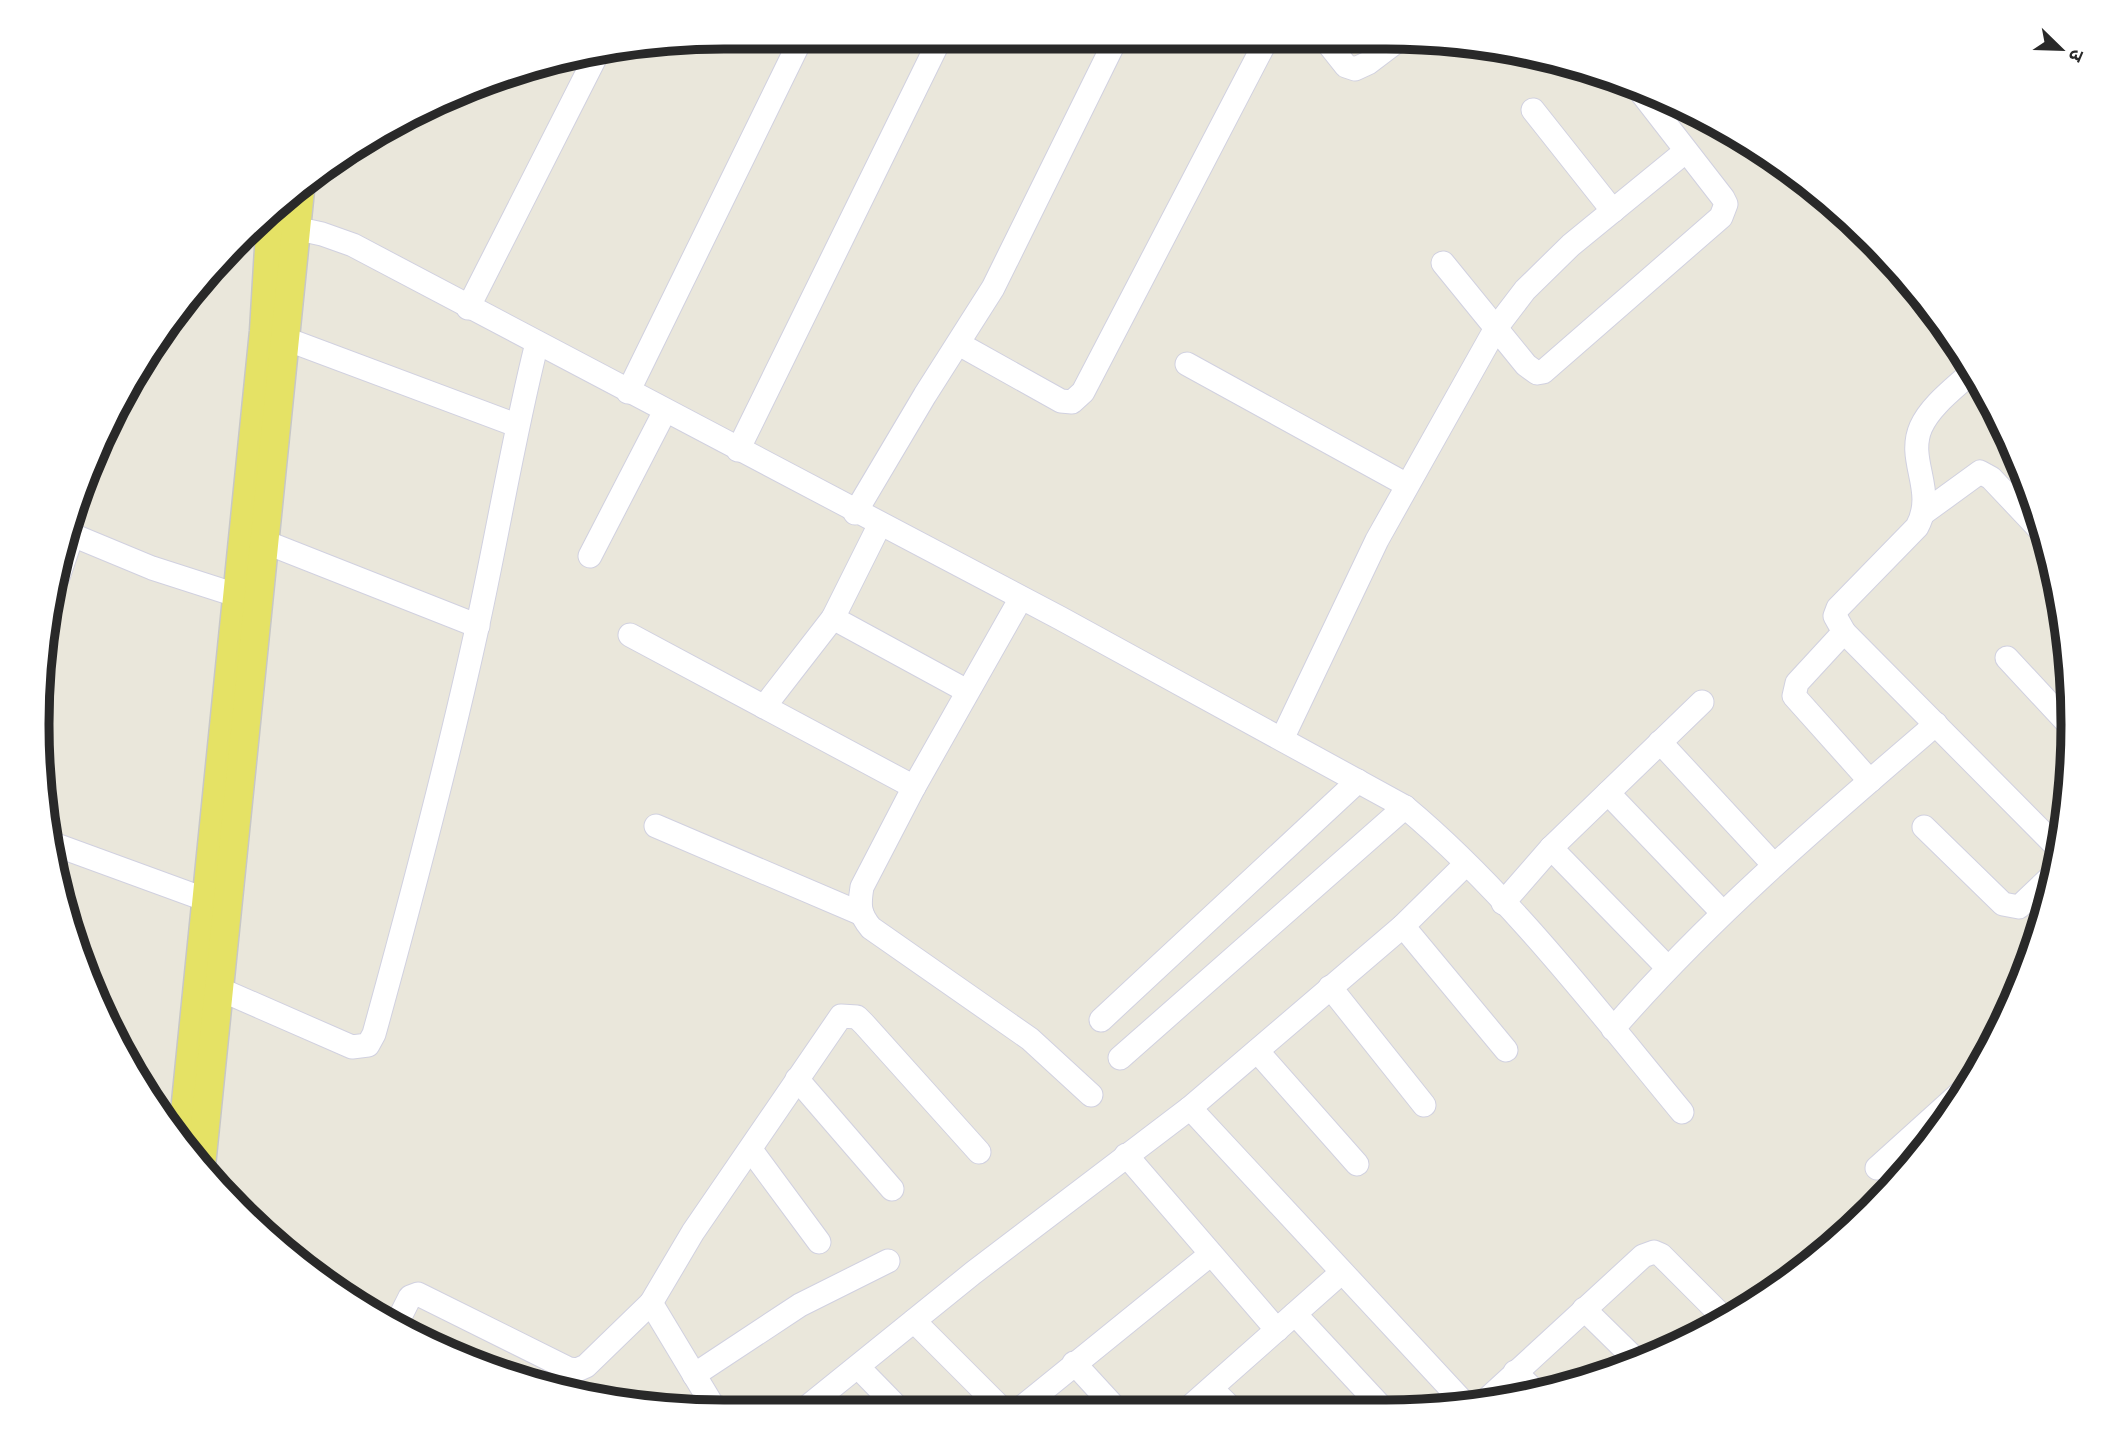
<svg xmlns="http://www.w3.org/2000/svg" width="2110" height="1449" viewBox="0 0 2110 1449" font-family="Signika,'Noto Sans Devanagari',sans-serif">
	<style>
		.lines { fill: none; stroke-linecap: round; stroke-linejoin: round }
		.minor-casing { stroke: #d1d1e0; stroke-width: 25 }
		.major-casing { stroke: #c7c7c7; stroke-width: 31 }
		.minor { stroke: #fff; stroke-width: 23 }
		.major { stroke: #e5e265; stroke-width: 28 }
		.rim { fill: none; stroke: #292929; stroke-width: 9 }
	</style>
	<rect width="100%" height="100%" fill="#eae7db"/>
	<g class="lines">
		<!-- minor casing -->
		<g class="minor-casing">
			<g id="minor">
				<polyline points="1323,37 1346,66 1355,69 1368,63 1401,38"/>
				<polyline points="1533,110 1613,211"/>
				<path d="M281,225l41,9 31,11 707,373 345,189c103,86 191,201 277,305"/>
				<polyline points="1443,263 1526,365 1537,373 1543,372 1721,217 1726,204 1723,198 1640,91"/>
				<polyline points="468,308 597,54"/>
				<polyline points="270,333 516,425"/>
				<polyline points="959,344 1061,401 1072,402 1083,392 1268,37"/>
				<polyline points="1187,364 1407,485"/>
				<path d="M1973,371c-18,17 -42,34 -52,56 -15,34 16,63 -4,100l-79,81 -3,8 9,16 217,219"/>
				<polyline points="628,392 802,37"/>
				<polyline points="738,450 941,37"/>
				<polyline points="89,463 91,458"/>
				<polyline points="1925,512 1980,472 1991,478 2042,532"/>
				<polyline points="855,513 925,395 993,288 1117,37"/>
				<polyline points="70,534 152,568 236,595"/>
				<polyline points="265,542 478,626"/>
				<polyline points="590,556 665,411"/>
				<polyline points="58,577 72,536"/>
				<path d="M1021,598l-107,189 -52,100c-3,18 -3,27 9,41l159,111 61,56"/>
				<polyline points="833,618 967,691"/>
				<polyline points="1844,632 1797,683 1794,696 1870,781"/>
				<polyline points="630,635 914,787"/>
				<polyline points="2007,658 2073,729"/>
				<polyline points="764,707 833,618 879,526"/>
				<polyline points="1282,739 1377,540 1496,328 1525,290 1571,245 1686,151"/>
				<polyline points="1660,742 1773,864"/>
				<polyline points="1608,793 1722,912"/>
				<polyline points="656,826 862,914"/>
				<polyline points="1924,827 2003,904 2019,907 2056,872"/>
				<polyline points="48,842 204,899"/>
				<polyline points="1551,848 1667,967"/>
				<polyline points="1503,903 1551,848 1702,702"/>
				<polyline points="1403,926 1506,1050"/>
				<polyline points="1330,987 1424,1105"/>
				<path d="M217,988l135,59 16,-2 6,-11c37,-134 73,-269 103,-406 21,-95 36,-190 60,-285"/>
				<polyline points="1101,1020 1358,781"/>
				<path d="M1613,1029c98,-113 210,-208 323,-305"/>
				<polyline points="1257,1051 1357,1164"/>
				<polyline points="1120,1058 1405,807"/>
				<polyline points="797,1079 892,1189"/>
				<polyline points="1190,1108 1465,1404"/>
				<polyline points="751,1150 819,1242"/>
				<polyline points="1126,1155 1277,1330"/>
				<polyline points="1877,1168 1969,1085"/>
				<polyline points="651,1303 716,1411"/>
				<polyline points="1584,1309 1636,1360"/>
				<polyline points="1295,1314 1386,1412"/>
				<polyline points="914,1321 1005,1412"/>
				<polyline points="396,1325 410,1297 418,1294 569,1369 577,1370 586,1366 651,1303 693,1232 841,1016 857,1017 864,1024 979,1152"/>
				<polyline points="1074,1363 1119,1412"/>
				<polyline points="859,1368 902,1412"/>
				<polyline points="1515,1372 1537,1393"/>
				<polyline points="694,1375 800,1305 888,1261"/>
				<polyline points="1212,1389 1235,1412"/>
				<polyline points="1483,1403 1643,1256 1654,1252 1661,1255 1726,1320"/>
				<polyline points="801,1412 973,1273 1190,1108 1403,926 1466,864"/>
				<polyline points="1016,1412 1211,1254"/>
				<polyline points="1184,1412 1341,1273"/>
			</g>
		</g>
		<!-- major casing -->
		<g class="major-casing">
			<g id="major">
				<polyline points="182,1142 264,331 271,215"/>
				<polyline points="201,1166 300,190"/>
			</g>
		</g>
		<!-- minor -->
		<use href="#minor" class="minor"/>
		<!-- major -->
		<use href="#major" class="major"/>
	</g>
	<!-- crop -->
	<path d="M0 0H2110V1449H0ZM724 49H1386A675 675 0 0 1 2061 724V725A675 675 0 0 1 1386 1400H724A675 675 0 0 1 49 725V724A675 675 0 0 1 724 49Z" fill="#fff" fill-rule="evenodd"/>
	<path class="rim" d="M724 49H1386A675 675 0 0 1 2061 724V725A675 675 0 0 1 1386 1400H724A675 675 0 0 1 49 725V724A675 675 0 0 1 724 49Z"/>
	<!-- north arrow -->
	<g transform="translate(2061 49) rotate(113)" stroke="#ffffff" stroke-width="5" paint-order="stroke">
	<path d="M0-5L12 26L0 18L-12 26Z" fill="#292929"/>
	<text y="-10" font-size="19" font-weight="bold" text-anchor="middle" fill="#292929">उ</text>
	</g>
</svg>
